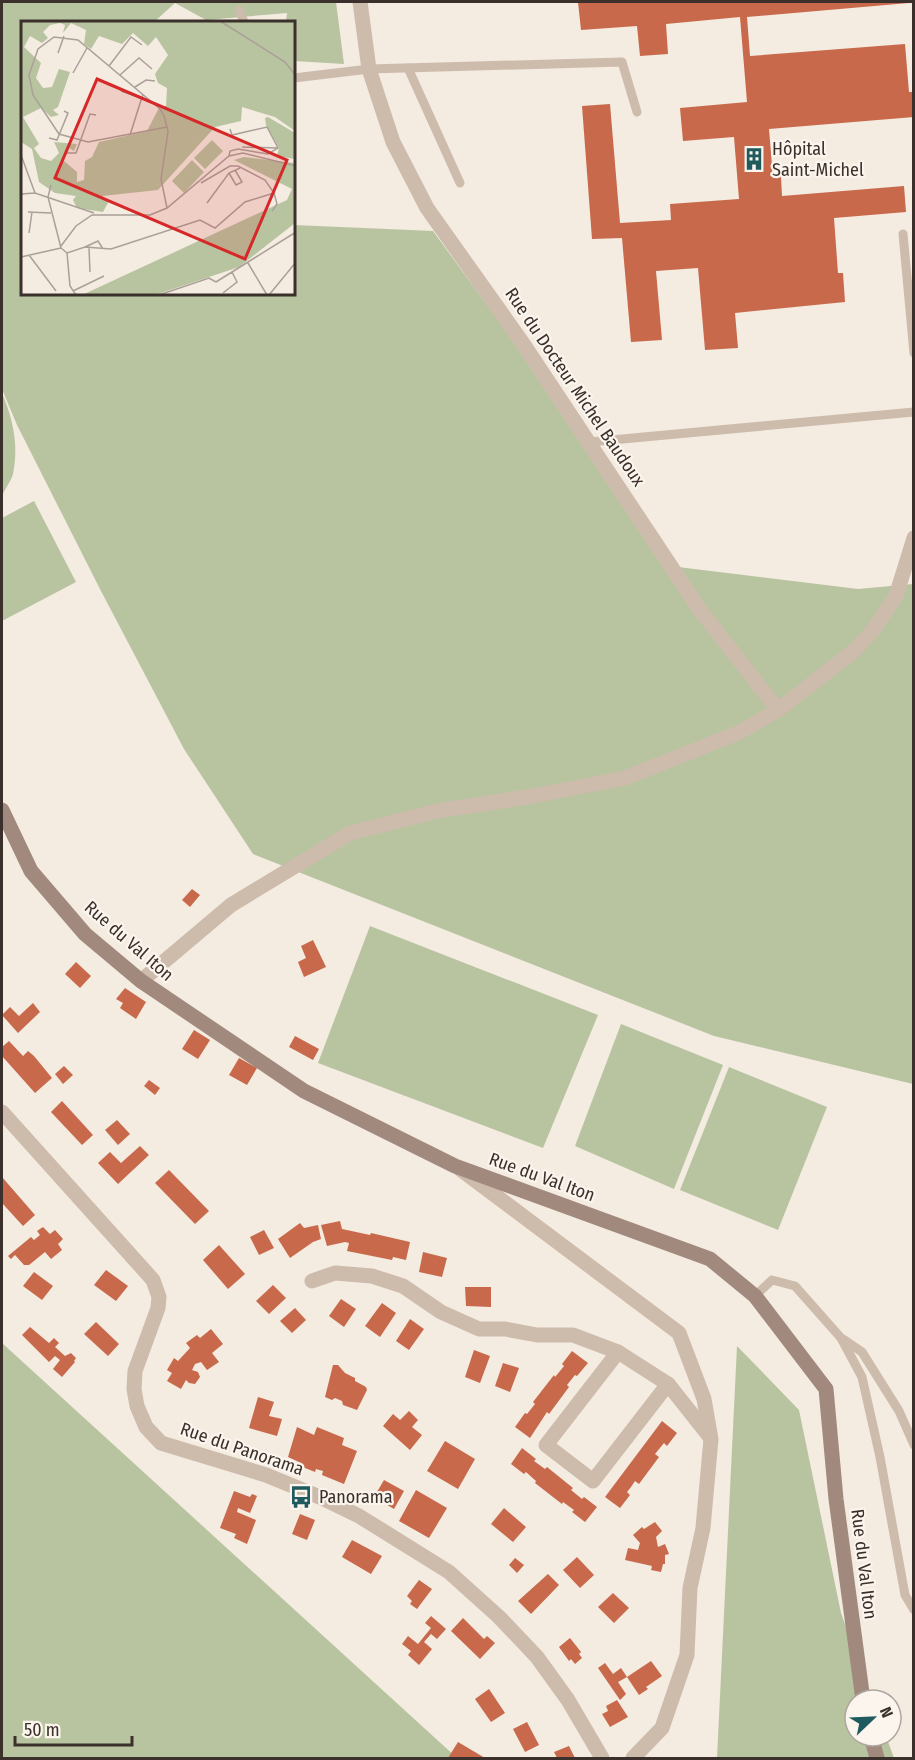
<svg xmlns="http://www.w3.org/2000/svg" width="915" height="1760" viewBox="0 0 915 1760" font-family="'Fira Sans Condensed',sans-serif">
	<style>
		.green { fill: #b8c4a0 }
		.building { fill: #c8694b }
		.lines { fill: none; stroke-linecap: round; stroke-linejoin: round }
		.lane { stroke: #cdbbac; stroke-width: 9 }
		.street { stroke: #cdbbac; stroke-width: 15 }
		.secondary { stroke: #a18a7d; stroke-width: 15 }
		.labels { text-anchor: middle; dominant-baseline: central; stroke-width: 4.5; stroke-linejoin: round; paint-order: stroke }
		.poi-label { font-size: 18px; fill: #3b302b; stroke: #fbf5ee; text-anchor: start }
		.street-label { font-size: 18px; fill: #3b302b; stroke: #fbf5ee }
		.inset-road { fill: none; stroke: #aaa098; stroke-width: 1.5 }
		.view { fill: #d62828; fill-opacity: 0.15; stroke: #d62828; stroke-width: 3 }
		.inset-edge { fill: none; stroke: #3b302b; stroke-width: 3 }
	</style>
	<rect width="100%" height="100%" fill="#f4ebe1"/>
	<!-- green -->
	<g class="green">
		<polygon points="2,2 336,2 344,64 294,61 294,22 286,22 287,13 206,20 175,3 154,22 22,22 22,294 294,294 294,225 433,231 678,567 858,589 913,584 913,1084 714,1036 253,854 184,749 101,591 17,425 2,389"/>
		<path d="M2,393c11,26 17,52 11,81 -2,7 -8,15 -11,22z"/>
		<polygon points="34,501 76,582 2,621 2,518"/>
		<polygon points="370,926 598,1015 543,1148 318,1063"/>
		<polygon points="621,1024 723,1065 674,1189 575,1146"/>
		<polygon points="729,1067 827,1107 778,1230 680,1190"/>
		<polygon points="2,1343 457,1758 2,1758"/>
		<polygon points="737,1346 799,1410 841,1613 872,1700 855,1700 855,1736 886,1736 894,1758 717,1758"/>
	</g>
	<!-- building -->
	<g class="building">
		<polygon points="578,2 909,2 909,3 747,17 750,56 905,44 909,92 914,92 914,117 769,129 773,178 781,177 782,196 904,186 906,212 834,218 838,273 843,273 845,302 735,313 738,348 705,350 698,268 656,271 662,340 631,342 622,238 592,239 582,106 610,104 620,223 671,220 670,204 739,199 734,137 683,141 680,108 747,102 740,17 666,24 668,54 640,56 637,26 581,30"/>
		<polygon points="192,889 200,895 190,907 182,900"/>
		<polygon points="313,940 326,967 304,977 298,962 306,958 301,946"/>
		<polygon points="76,962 91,976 80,988 65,974"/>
		<polygon points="125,988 146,1002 136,1019 120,1008 123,1003 116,999"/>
		<polygon points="33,1003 40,1012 18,1033 2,1015 10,1007 19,1016"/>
		<polygon points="194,1030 210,1040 198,1059 182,1049"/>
		<polygon points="295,1036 319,1049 313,1060 289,1047"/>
		<polygon points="9,1041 23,1056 28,1051 34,1056 52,1078 35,1093 2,1056 2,1047"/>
		<polygon points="239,1058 257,1068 247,1085 229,1075"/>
		<polygon points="64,1066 73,1075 63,1084 55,1074"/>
		<polygon points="149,1080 160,1088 155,1095 144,1086"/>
		<polygon points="62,1101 93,1135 82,1145 51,1112"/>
		<polygon points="117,1120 130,1134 118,1145 105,1130"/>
		<polygon points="140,1146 149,1155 118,1184 98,1163 110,1152 121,1163"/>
		<polygon points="169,1170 209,1211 195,1224 155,1183"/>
		<polygon points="2,1177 35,1215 23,1226 2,1203"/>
		<polygon points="340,1221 342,1229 370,1235 371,1233 410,1242 406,1260 393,1257 392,1260 347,1251 349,1243 345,1242 327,1246 321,1225"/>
		<polygon points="300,1223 304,1228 318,1225 321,1239 313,1242 290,1258 278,1239"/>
		<polygon points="43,1227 50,1234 55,1230 63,1239 58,1244 62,1250 51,1259 45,1252 29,1265 24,1265 15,1255 11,1259 8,1256 31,1237 34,1240 40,1235 37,1231"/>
		<polygon points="264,1230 274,1248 259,1255 250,1237"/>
		<polygon points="219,1245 245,1274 228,1289 203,1260"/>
		<polygon points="423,1252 447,1258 442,1277 419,1272"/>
		<polygon points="106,1270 128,1286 116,1301 94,1285"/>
		<polygon points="34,1272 53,1286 42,1300 23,1286"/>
		<polygon points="273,1285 286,1298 269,1314 256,1301"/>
		<polygon points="465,1287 491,1287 491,1307 466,1306"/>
		<polygon points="341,1299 356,1309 344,1327 329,1316"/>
		<polygon points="382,1303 396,1313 380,1337 365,1326"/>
		<polygon points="295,1308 306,1320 292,1333 280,1321"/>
		<polygon points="410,1319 424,1329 409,1350 396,1341"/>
		<polygon points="96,1322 119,1344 108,1356 84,1334"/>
		<polygon points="30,1327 49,1343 54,1338 59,1343 55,1347 65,1356 71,1353 76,1358 74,1361 75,1362 62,1377 53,1369 60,1360 55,1356 49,1362 22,1335"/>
		<polygon points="211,1329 223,1344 212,1353 219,1362 207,1370 201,1362 195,1364 192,1370 198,1372 200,1377 195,1384 189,1383 186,1380 181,1389 167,1381 172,1373 167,1370 174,1358 178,1361 190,1348 186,1343 197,1335 200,1338"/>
		<polygon points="474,1350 490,1356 480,1383 465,1377"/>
		<polygon points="572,1351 588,1363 577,1376 575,1375 567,1385 569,1387 549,1414 547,1412 530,1438 515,1427 525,1413 527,1414 535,1404 533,1402 554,1375 555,1377 560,1371 564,1366 562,1364"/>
		<polygon points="503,1363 519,1368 510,1392 495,1386"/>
		<polygon points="333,1365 338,1365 345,1373 355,1378 355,1381 366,1387 367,1390 357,1410 343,1405 342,1401 335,1398 332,1400 325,1397"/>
		<polygon points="258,1397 274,1402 269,1416 282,1419 277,1436 249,1428"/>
		<polygon points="409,1411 418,1420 412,1427 422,1435 410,1450 383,1426 393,1414 400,1420"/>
		<polygon points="662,1421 677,1433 667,1446 664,1443 655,1454 659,1457 639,1484 635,1481 631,1487 627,1492 630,1495 620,1508 605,1497"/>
		<polygon points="297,1427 314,1435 317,1427 344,1438 342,1445 357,1451 344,1484 322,1475 323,1471 316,1469 315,1472 300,1466 301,1463 288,1457"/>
		<polygon points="445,1441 475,1459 458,1489 427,1471"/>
		<polygon points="522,1448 536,1459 534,1461 545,1469 547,1467 573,1488 571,1490 582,1499 584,1497 597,1507 585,1522 572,1512 574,1510 563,1502 562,1504 535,1483 536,1481 526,1472 524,1474 511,1464"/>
		<polygon points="384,1480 404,1491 394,1509 374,1497"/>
		<polygon points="416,1490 447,1508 429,1538 399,1521"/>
		<polygon points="234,1491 250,1497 252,1494 257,1496 250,1513 238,1508 237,1512 256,1520 247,1544 234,1538 236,1534 220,1528"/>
		<polygon points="504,1508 526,1527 513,1542 491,1524"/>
		<polygon points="300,1514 315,1520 307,1540 292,1534"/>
		<polygon points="655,1522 662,1531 656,1537 658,1547 665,1544 669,1554 665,1555 665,1564 663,1564 661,1572 651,1570 652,1566 625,1560 628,1548 638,1550 640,1543 633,1535 642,1527 644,1529"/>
		<polygon points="352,1540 382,1556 371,1574 342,1557"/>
		<polygon points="577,1557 594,1575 580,1588 563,1570"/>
		<polygon points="515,1558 524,1565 517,1573 509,1565"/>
		<polygon points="548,1574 559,1585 531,1614 518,1601"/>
		<polygon points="419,1580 432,1589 417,1609 410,1604 412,1601 407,1596"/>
		<polygon points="613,1593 629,1608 614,1623 598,1607"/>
		<polygon points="431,1616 446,1629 437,1639 431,1634 424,1642 432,1649 419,1665 408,1655 411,1651 402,1644 408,1636 418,1644 431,1628 425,1623"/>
		<polygon points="463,1618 484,1639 487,1636 495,1643 480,1659 451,1631"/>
		<polygon points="570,1638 581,1652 579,1654 582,1658 575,1664 571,1659 569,1661 559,1647"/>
		<polygon points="651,1661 662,1676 646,1687 648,1689 639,1695 627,1677"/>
		<polygon points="605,1663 613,1674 621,1668 627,1677 618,1682 626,1694 620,1700 598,1668"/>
		<polygon points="489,1689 505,1713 491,1722 475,1699"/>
		<polygon points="617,1700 628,1717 610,1727 602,1714 608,1711 606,1706"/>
		<polygon points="527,1722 539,1745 525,1752 513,1729"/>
		<polygon points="458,1742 485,1758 448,1758"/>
		<polygon points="569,1746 575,1758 557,1758 554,1752"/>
	</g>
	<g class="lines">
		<!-- lane -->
		<g class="lane">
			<polyline points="239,10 244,22"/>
			<polyline points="408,68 460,183"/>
			<polyline points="294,78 369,69 622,62 637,112"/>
			<polyline points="903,234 914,353"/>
			<polyline points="590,442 914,412"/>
			<polyline points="755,1296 772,1280 795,1286 841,1338 862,1377 880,1457 905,1595 914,1610"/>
			<polyline points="843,1339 862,1352 899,1411 914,1445"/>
		</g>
		<!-- street -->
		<g class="street">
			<polyline points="360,2 369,69 393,142 427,208 522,342 700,610 778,710"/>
			<polyline points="141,981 231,905 350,833 437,811 533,796 625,778 738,733 778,710 854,651 873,630 896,596 914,538"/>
			<polyline points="2,1112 153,1280 159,1297 158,1308 135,1371 134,1389 137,1406 146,1427 161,1443 266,1475 322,1498 359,1516 449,1572 499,1617 537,1657 568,1700 602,1758"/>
			<polyline points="460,1169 679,1333 704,1399 711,1439 703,1528 690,1588 687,1655 662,1728 633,1758"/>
			<polyline points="312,1281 335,1273 372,1276 403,1286 441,1312 479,1329 505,1329 537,1335 573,1335 618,1352 668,1384 710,1437"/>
			<polyline points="618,1352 546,1445 593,1481 668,1384"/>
		</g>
		<!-- secondary -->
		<g class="secondary">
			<polyline points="2,810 31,871 85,934 141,981 304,1091 455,1166 710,1259 755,1296 826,1389 836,1499 863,1700"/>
			<polyline points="871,1736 877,1758"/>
		</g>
	</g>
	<!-- icons -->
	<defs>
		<g id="building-bare" transform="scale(1.8)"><path d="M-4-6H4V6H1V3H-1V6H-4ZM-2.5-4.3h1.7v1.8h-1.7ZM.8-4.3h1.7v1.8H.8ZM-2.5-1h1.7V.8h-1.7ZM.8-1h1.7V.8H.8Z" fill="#1f5a5e" stroke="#fbf5ee" stroke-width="2.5" paint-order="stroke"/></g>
		<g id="bus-bare" transform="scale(1.8)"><path d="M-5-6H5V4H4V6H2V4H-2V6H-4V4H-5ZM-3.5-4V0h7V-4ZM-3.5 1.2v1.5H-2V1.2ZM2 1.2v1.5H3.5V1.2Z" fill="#1f5a5e" stroke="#fbf5ee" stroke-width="2.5" paint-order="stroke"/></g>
	</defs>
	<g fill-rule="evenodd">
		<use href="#building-bare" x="754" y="159"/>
		<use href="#bus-bare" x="301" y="1497"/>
	</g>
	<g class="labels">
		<!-- poi labels -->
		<g class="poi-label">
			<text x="772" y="149">Hôpital<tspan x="772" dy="21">Saint-Michel</tspan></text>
			<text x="319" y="1497">Panorama</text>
		</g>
		<!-- street labels -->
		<g class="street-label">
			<text transform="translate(575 387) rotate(56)">Rue du Docteur Michel Baudoux</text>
			<text transform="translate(129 941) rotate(41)">Rue du Val Iton</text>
			<text transform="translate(542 1177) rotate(20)">Rue du Val Iton</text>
			<text transform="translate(242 1449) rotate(19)">Rue du Panorama</text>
			<text transform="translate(864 1564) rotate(83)">Rue du Val Iton</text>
		</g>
	</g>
	<!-- overview -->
	<g transform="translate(21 21)">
		<rect width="274" height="274" fill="#f4ebe1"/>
		<path d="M0,0h274v110l-20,-14 -33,-10 -1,14 -26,6 -57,63 -56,6 7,5 -6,11 -26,-4 -4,-8 3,-4 -21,-3 -16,-11 -7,-33 -11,-7zM39,2l5,2 -2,8 8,-10 15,7 -2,14 7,5 8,-13 23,8 11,-11 15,13 8,-9 12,18 -13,19 3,9 9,5 -1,18h-6l-13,25 -48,11 -7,15 -7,4 -1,19 -7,2v-10l-14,-12 6,-12 5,3 3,-7 -23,-2 5,11 -8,8 -10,-3 -7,-10 5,-4 -16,-27 18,-9 10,9 8,-2 -6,-5 5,-3 12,-35 -11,-3 -7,18 -9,1 -7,-10 5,-15 -17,-16 6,-11 12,7 6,-5 -5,-6 7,-7zM247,96l27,16v26l-18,-3 2,-8 -13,-23 -1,-7zM191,119l11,11 -18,18 -11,-11zM223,136l51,6v60l-56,44 -84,28h-73l205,-95 5,-11 -58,-29zM171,139l12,12 -20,21 -12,-12z" fill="#b8c4a0" fill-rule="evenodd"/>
		<path class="inset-road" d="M199,0l65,41 11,14M37,32l6,-17M88,45l22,-29 11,8M52,52l14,-25M99,54l19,-17 13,11M114,66l11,-7 9,1M100,70l20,7M109,114l13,-41M28,117l8,2 11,-27 -4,-2M221,126l36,1M46,132h9l14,-39 6,1M0,134l14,38M208,135l1,-5 8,-2 30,5 10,-6 -11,-21 -35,8 -2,-6M208,152l7,12 6,-3 -7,-12M30,164l-3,12 13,51M0,173l14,-1 59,20M186,182l22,-30 11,-5M146,187l-6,-29 7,-47 -1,-5 -3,-11 -4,-7 -82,-69 -24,-3 -16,12 -9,26 4,20 26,39 29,8 79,-15M251,190l5,-7 -3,-11M7,191l23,1M8,212l3,-21M40,225l15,-20 16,-11h58l17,-7 62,-52 14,-3 53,13M64,226l13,-6 5,8M40,227l6,5 18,-6 26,2 89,-29 15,8 30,-26 29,-9 -9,-13 -27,-14h-8l-29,17M68,227l1,24M46,232l3,33 6,9M8,234l27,36M0,236l40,-9M227,242l19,32M195,261l80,-50M52,270l31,-15M202,272l14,-11 -5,-10M138,274l50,-17 7,4M248,274l27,-33"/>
		<path class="view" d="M76,58l190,81 -42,99 -190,-81z"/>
		<rect width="274" height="274" class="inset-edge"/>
	</g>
	<!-- border -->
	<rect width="915" height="1760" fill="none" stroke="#3b302b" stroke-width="6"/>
	<!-- north arrow -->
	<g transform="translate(873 1718) rotate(67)"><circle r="28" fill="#fbf5ee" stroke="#aea6a0" stroke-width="1.5"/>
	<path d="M0-4.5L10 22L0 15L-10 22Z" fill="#1f5a5e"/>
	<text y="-9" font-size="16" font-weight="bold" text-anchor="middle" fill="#3b302b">N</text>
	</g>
	<!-- scale -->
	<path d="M15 1736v9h117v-9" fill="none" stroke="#3b302b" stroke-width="3"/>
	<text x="24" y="1736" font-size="18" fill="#3b302b" stroke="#fbf5ee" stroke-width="4.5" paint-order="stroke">50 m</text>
</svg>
